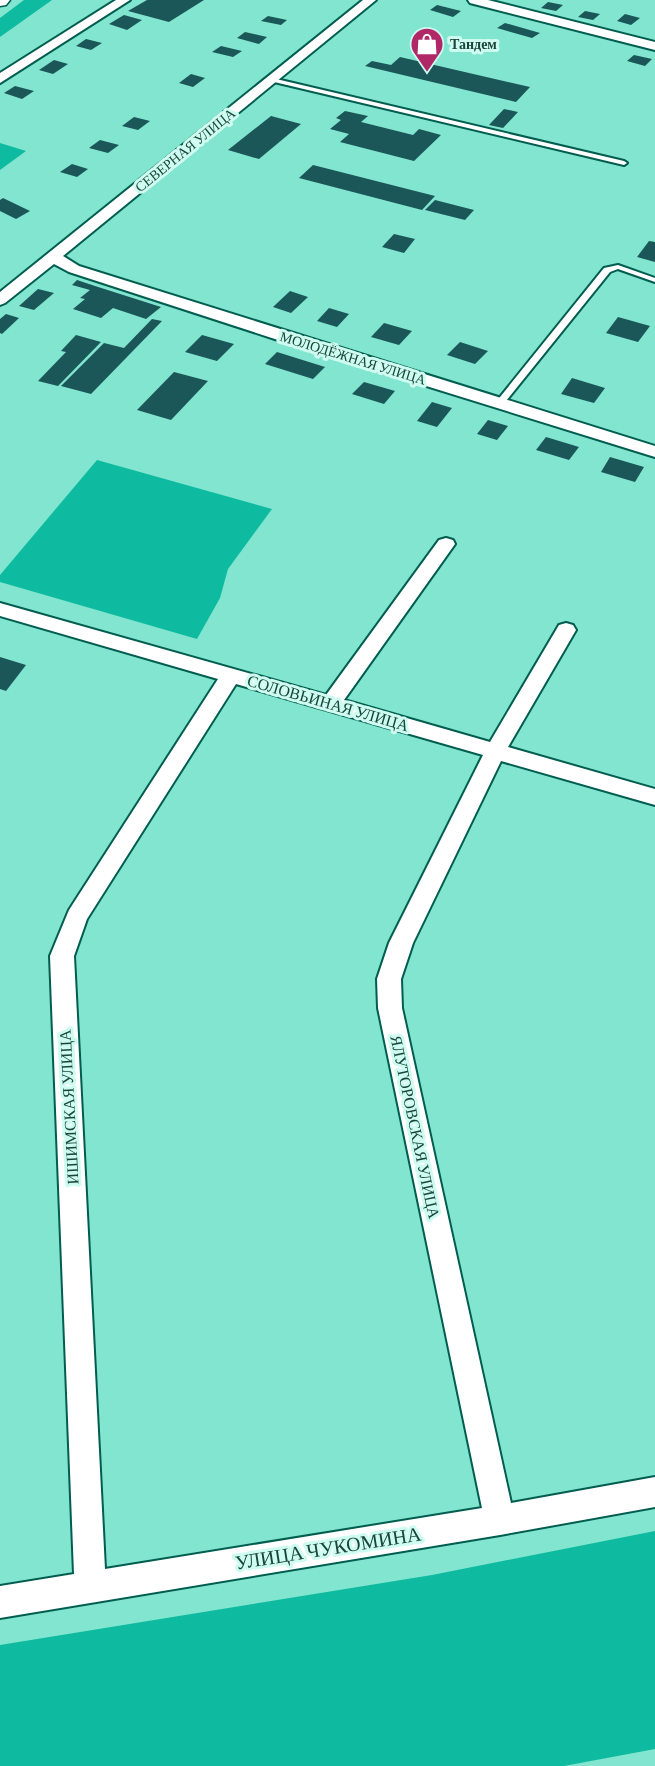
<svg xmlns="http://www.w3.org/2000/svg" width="655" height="1766" viewBox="0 0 655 1766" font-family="'Crimson Pro',serif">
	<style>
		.forest { fill: #0ebba0 }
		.building { fill: #1b5658 }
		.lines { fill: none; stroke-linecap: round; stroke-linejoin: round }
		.lane-casing { stroke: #005d4f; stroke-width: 4 }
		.street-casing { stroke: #005d4f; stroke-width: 4 }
		.highway-casing { stroke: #005d4f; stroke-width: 3 }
		.lane { fill: #fff; fill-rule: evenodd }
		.street { fill: #fff; fill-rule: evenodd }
		.highway { fill: #fff; fill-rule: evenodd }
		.labels { text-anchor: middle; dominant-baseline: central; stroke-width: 6; stroke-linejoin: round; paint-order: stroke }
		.far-poi-label { font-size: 14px; font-weight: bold; fill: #1b453c; stroke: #cefcf0; text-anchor: start }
		.far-street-label { font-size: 14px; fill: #1b453c; stroke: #cefcf0 }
		.street-label { font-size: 16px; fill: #1b453c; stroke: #cefcf0 }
		.near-street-label { font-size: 20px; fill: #1b453c; stroke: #cefcf0 }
	</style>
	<rect width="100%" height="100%" fill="#82e5cf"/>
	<!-- forest -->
	<g class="forest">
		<polygon points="24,0 52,0 0,37 0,18"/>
		<polygon points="0,143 26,151 0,170"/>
		<polygon points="97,460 272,509 228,569 220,598 197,639 0,582 0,575"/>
		<polygon points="655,1531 655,1749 564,1766 0,1766 0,1645 432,1575"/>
	</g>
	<!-- building -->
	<g class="building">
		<polygon points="147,0 204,0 169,22 128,11"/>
		<polygon points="548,2 563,5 556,11 541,8"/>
		<polygon points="437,5 461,11 453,17 430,10"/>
		<polygon points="585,11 600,14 593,20 578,17"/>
		<polygon points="625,14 640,18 631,25 617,21"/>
		<polygon points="124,15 142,20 127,30 109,24"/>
		<polygon points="268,16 287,20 281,25 261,21"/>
		<polygon points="505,23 540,33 532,38 497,28"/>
		<polygon points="245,32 267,37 259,44 237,38"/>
		<polygon points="86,39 102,43 91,50 76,46"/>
		<polygon points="221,46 242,51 233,57 212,52"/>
		<polygon points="634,55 652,59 645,66 627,61"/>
		<polygon points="400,57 530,87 516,102 365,66 372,61 391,65"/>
		<polygon points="54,60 68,64 53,74 39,70"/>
		<polygon points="191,74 205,78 193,87 179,83"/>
		<polygon points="15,86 34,91 22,99 4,93"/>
		<polygon points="504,109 518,112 503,128 489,125"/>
		<polygon points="345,111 368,116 361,122 413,135 419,129 441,135 414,161 340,142 349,134 330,129 341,120 336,118"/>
		<polygon points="271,116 301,124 259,159 228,150"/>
		<polygon points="134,117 150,121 138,130 122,126"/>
		<polygon points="100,140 119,145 108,153 89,148"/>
		<polygon points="72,164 88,169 77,177 60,172"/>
		<polygon points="313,165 435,196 422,210 299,178"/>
		<polygon points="3,198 30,211 16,219 0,211 0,200"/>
		<polygon points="435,200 474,210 465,220 425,210"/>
		<polygon points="394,234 415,239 404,253 382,247"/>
		<polygon points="649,241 655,242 655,262 637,257"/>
		<polygon points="77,280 95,286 161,307 146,319 113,308 101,318 73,309 85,299 80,298 90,290 72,285"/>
		<polygon points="38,289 54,293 34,310 19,306"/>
		<polygon points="290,291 308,297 291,313 273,307"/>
		<polygon points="329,308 349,314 337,327 317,321"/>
		<polygon points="6,314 19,318 2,334 0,333 0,319"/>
		<polygon points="618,317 650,326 638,342 606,333"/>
		<polygon points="152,319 162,321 91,394 61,386 104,343 124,348"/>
		<polygon points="384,323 412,331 399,345 371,337"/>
		<polygon points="76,335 101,342 58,386 38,381 66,352 61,351"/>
		<polygon points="202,335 234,344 217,361 185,352"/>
		<polygon points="460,342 488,351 475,364 447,355"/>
		<polygon points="277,352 325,367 313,379 265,364"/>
		<polygon points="174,372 208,381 171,420 137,410"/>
		<polygon points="572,378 605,388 594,403 561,394"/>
		<polygon points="364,382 395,391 384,404 352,394"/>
		<polygon points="432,402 452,408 437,427 417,421"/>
		<polygon points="488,420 508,426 497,440 477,434"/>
		<polygon points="546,437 579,447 569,460 536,450"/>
		<polygon points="610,457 644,467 635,482 601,472"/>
		<polygon points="0,657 26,665 6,691 0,689"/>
	</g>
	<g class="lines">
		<!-- lane casing -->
		<g class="lane-casing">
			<g id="lane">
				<polygon points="272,78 624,161 627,163 624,165 270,81 269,80"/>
				<polygon points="618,265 655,278 655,282 618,269 610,272 502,406 496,406 496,402 604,268"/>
			</g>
		</g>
		<!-- street casing -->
		<g class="street-casing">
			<g id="street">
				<polygon points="116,0 130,0 0,83 0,73"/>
				<polygon points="363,0 376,0 63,256 79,266 655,446 655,457 278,340 69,272 54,264 5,303 0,305 0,292"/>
				<polygon points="468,0 488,0 655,42 655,50 470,3"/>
				<path d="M446,538l7,2 2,4 -111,156 146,42 69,-117 7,-2 7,2 3,5 -68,117 147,42v16l-154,-44 -88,182 -12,36 1,29 109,495 144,-26v30l-155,28 -500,83v-32l74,-12 -24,-618 19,-46 149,-231 -218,-63v-13l326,92 113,-155zM236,684l247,71 -94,188 -12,36 1,29 104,500 -377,61 -31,-613 13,-37z"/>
			</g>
		</g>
		<!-- highway casing -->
		<g class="highway-casing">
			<polygon id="highway" points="0,0 10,0 6,5 0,6"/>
		</g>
		<!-- lane -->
		<use href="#lane" class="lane"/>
		<!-- street -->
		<use href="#street" class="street"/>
		<!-- highway -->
		<use href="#highway" class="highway"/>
	</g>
	<!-- icons -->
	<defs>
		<g id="shop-pin" transform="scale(1.725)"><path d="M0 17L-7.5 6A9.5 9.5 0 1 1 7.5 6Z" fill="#b12868" stroke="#cefcf0"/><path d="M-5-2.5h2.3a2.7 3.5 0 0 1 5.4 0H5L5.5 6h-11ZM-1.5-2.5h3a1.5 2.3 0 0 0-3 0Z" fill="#fff"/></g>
	</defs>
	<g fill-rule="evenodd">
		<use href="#shop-pin" x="427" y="44"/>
	</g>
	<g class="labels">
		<!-- far-poi labels -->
		<g class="far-poi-label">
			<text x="450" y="44">Тандем</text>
		</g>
		<!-- far-street labels -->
		<g class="far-street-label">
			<text transform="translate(185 150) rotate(-39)">СЕВЕРНАЯ УЛИЦА</text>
			<text transform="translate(353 358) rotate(17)">МОЛОДЁЖНАЯ УЛИЦА</text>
		</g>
		<!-- street labels -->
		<g class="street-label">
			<text transform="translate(328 703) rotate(16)">СОЛОВЬИНАЯ УЛИЦА</text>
			<text transform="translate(69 1107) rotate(-93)">ИШИМСКАЯ УЛИЦА</text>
			<text transform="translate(415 1127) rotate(78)">ЯЛУТОРОВСКАЯ УЛИЦА</text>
		</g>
		<!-- near-street labels -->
		<g class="near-street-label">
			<text transform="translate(328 1548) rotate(-9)">УЛИЦА ЧУКОМИНА</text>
		</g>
	</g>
</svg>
